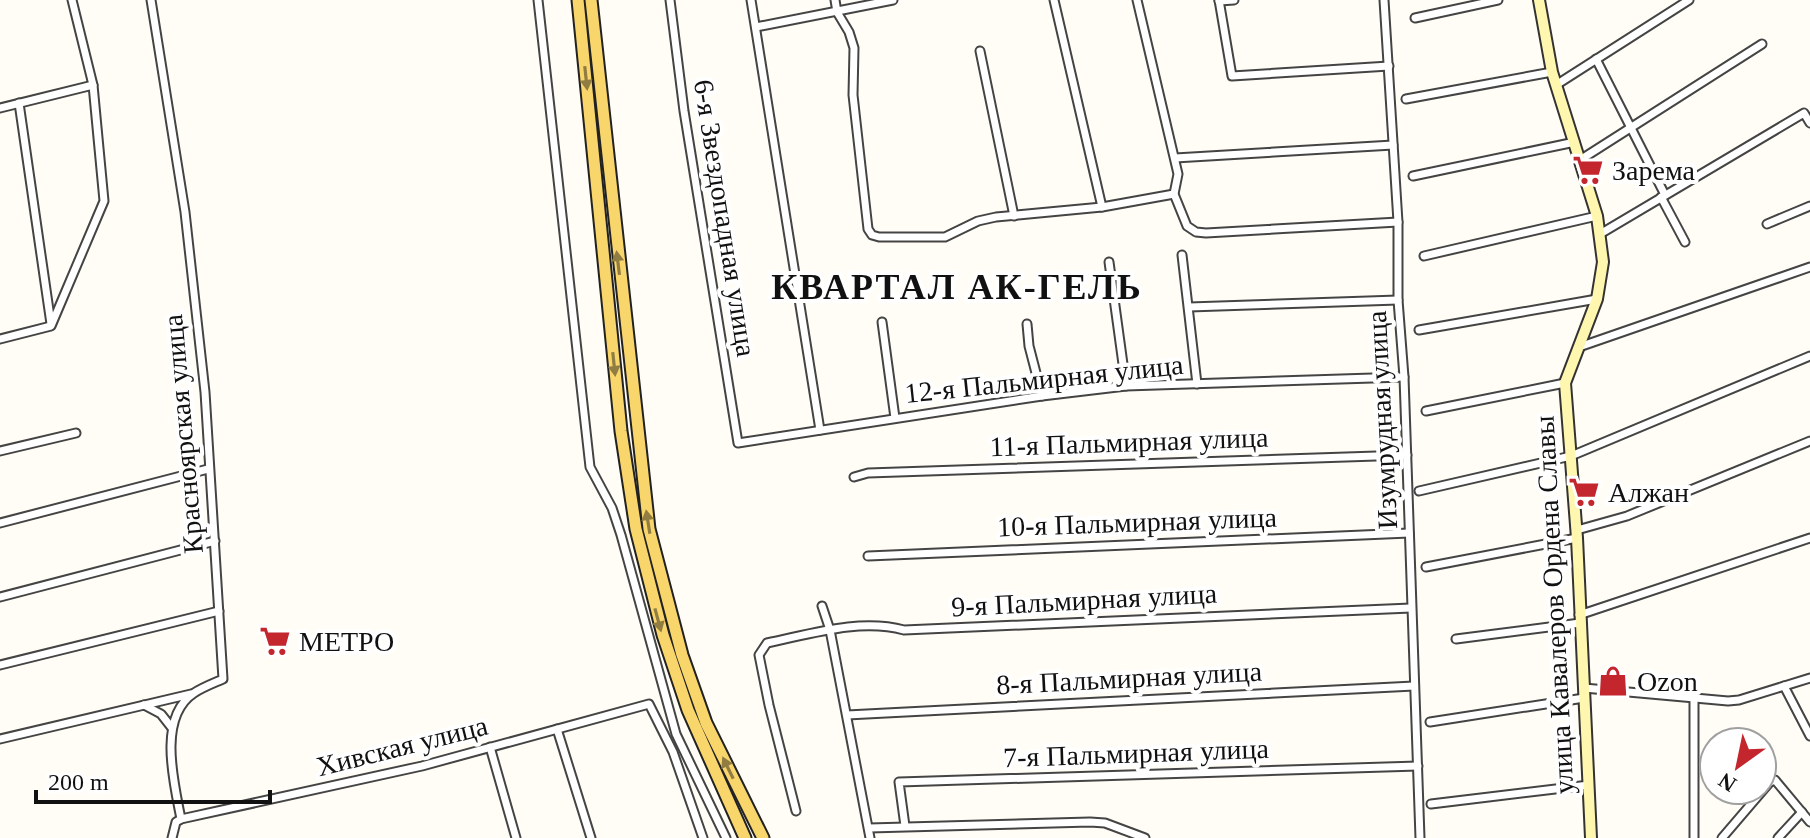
<svg xmlns="http://www.w3.org/2000/svg" width="1810" height="838" viewBox="0 0 1810 838" font-family="'Times New Roman',serif">
	<style>
		.lines { fill: none; stroke-linecap: round; stroke-linejoin: round }
		.street-casing { stroke: #444; stroke-width: 11 }
		.secondary-casing { stroke: #333; stroke-width: 14 }
		.primary-casing { stroke: #222; stroke-width: 15 }
		.street { stroke: #fff; stroke-width: 7 }
		.secondary { stroke: #fff6b0; stroke-width: 10 }
		.primary { stroke: #f9d66b; stroke-width: 11 }
		.oneway { fill: #917d42 }
		.labels { text-anchor: middle; dominant-baseline: central; stroke-width: 8; stroke-linejoin: round; paint-order: stroke }
		.poi-label { font-size: 28px; fill: #111; stroke: #fff; text-anchor: start }
		.street-label { font-size: 28px; fill: #111; stroke: #fff }
		.district-label { font-size: 36px; font-weight: bold; letter-spacing: 2px; fill: #111; stroke: #fff }
	</style>
	<rect width="100%" height="100%" fill="#fffdf5"/>
	<g class="lines">
		<!-- street casing -->
		<g class="street-casing">
			<g id="street">
				<path d="M151,0l34,212 20,180 18,287c-9,4 -20,8 -29,14 -37,24 -20,90 -13,126l-5,3 -4,16"/>
				<polyline points="538,0 590,467 612,508 621,535 676,734 726,838"/>
				<polyline points="670,0 684,111 738,443 1042,396 1126,386 1404,377"/>
				<polyline points="751,0 820,430"/>
				<polyline points="835,0 837,12 849,32 854,48 853,95 868,229 872,235 879,237 945,237 978,221 996,217 1102,207 1174,194"/>
				<polyline points="1054,0 1102,207"/>
				<polyline points="1137,0 1178,174 1174,194 1187,226 1196,232 1206,233 1398,222"/>
				<polyline points="1219,0 1232,76 1389,66"/>
				<polyline points="1384,0 1398,222 1398,300 1404,377 1420,838"/>
				<polyline points="1219,1 1234,0"/>
				<polyline points="1415,18 1498,0"/>
				<polyline points="756,27 893,0"/>
				<polyline points="980,51 1014,216"/>
				<polyline points="1596,59 1665,195"/>
				<polyline points="1556,85 1689,0"/>
				<polyline points="1406,99 1552,72"/>
				<polyline points="19,103 51,324"/>
				<polyline points="0,108 93,85"/>
				<polyline points="1175,158 1393,145"/>
				<polyline points="1580,160 1762,44"/>
				<polyline points="1413,176 1575,142"/>
				<polyline points="1661,197 1685,242"/>
				<polyline points="1767,224 1810,206"/>
				<polyline points="1600,234 1804,113 1810,123"/>
				<polyline points="1182,255 1197,384"/>
				<polyline points="1424,256 1597,216"/>
				<polyline points="1109,262 1126,386"/>
				<polyline points="1189,307 1398,300"/>
				<polyline points="882,322 895,418"/>
				<polyline points="1027,324 1029,346 1042,396"/>
				<polyline points="1419,330 1597,299"/>
				<polyline points="0,339 51,326 104,201 93,85 72,0"/>
				<polyline points="1579,347 1810,267"/>
				<polyline points="1426,411 1565,383"/>
				<polyline points="0,451 76,433"/>
				<polyline points="854,477 868,473 1407,455"/>
				<polyline points="1419,491 1571,456 1810,356"/>
				<polyline points="0,523 208,469"/>
				<polyline points="1577,530 1627,516 1810,441"/>
				<polyline points="868,556 1409,533"/>
				<polyline points="1426,567 1577,538"/>
				<polyline points="0,597 215,541"/>
				<polyline points="822,606 830,630 870,838"/>
				<polyline points="1579,615 1810,538"/>
				<polyline points="1456,639 1580,623"/>
				<polyline points="0,665 219,611"/>
				<polyline points="1784,686 1810,736"/>
				<polyline points="1584,688 1728,701 1739,700 1810,678"/>
				<polyline points="144,705 161,714 172,728"/>
				<polyline points="847,715 1414,686"/>
				<polyline points="1430,722 1584,698"/>
				<polyline points="557,729 591,838"/>
				<polyline points="0,739 191,694"/>
				<polyline points="490,747 516,838"/>
				<polyline points="1431,804 1589,785"/>
				<path d="M796,811l-27,-106 -10,-50 8,-12c44,-9 93,-25 137,-13l507,-22"/>
				<polyline points="181,819 422,766 649,704 673,752 703,838"/>
				<polyline points="905,826 899,782 1418,766"/>
				<polyline points="869,828 1090,822 1105,823 1145,838"/>
				<polyline points="1694,838 1694,699"/>
				<polyline points="1722,838 1770,782 1775,780 1810,822"/>
				<polyline points="1778,838 1802,812"/>
			</g>
		</g>
		<!-- secondary casing -->
		<g class="secondary-casing">
			<polyline id="secondary" points="1539,0 1552,72 1597,216 1603,262 1597,299 1565,383 1577,538 1591,838"/>
		</g>
		<!-- primary casing -->
		<g class="primary-casing">
			<g id="primary">
				<polyline points="578,0 621,431 636,529 663,635 688,710 745,838"/>
				<polyline points="591,0 649,529 682,655 706,723 763,838"/>
			</g>
		</g>
		<!-- street -->
		<use href="#street" class="street"/>
		<!-- secondary -->
		<use href="#secondary" class="secondary"/>
		<!-- primary -->
		<use href="#primary" class="primary"/>
	</g>
	<!-- one-way arrows -->
	<defs><path id="oneway-solid" d="M-6-.8H1V-3.2L6.5 0L1 3.2V.8H-6Z" transform="scale(2)"/></defs>
	<g class="oneway">
		<use href="#oneway-solid" transform="translate(586 78) rotate(84)"/>
		<use href="#oneway-solid" transform="translate(618 263) rotate(-97)"/>
		<use href="#oneway-solid" transform="translate(614 364) rotate(84)"/>
		<use href="#oneway-solid" transform="translate(648 522) rotate(-99)"/>
		<use href="#oneway-solid" transform="translate(658 620) rotate(75)"/>
		<use href="#oneway-solid" transform="translate(728 768) rotate(-116)"/>
	</g>
	<!-- icons -->
	<defs>
		<g id="supermarket-bare" transform="scale(2.4)"><path d="M-6-5.5h2.5l.6 2H6L4.5 2H-2.5L-4.4-4H-6ZM-1.5 3.2a1.3 1.3 0 1 0 .1 0ZM3 3.2a1.3 1.3 0 1 0 .1 0Z" fill="#c4262e" stroke="#fff" stroke-width="2.5" paint-order="stroke"/></g>
		<g id="shop-bare" transform="scale(2.4)"><path d="M-5-2.5h2.3a2.7 3.5 0 0 1 5.4 0H5L5.5 6h-11ZM-1.5-2.5h3a1.5 2.3 0 0 0-3 0Z" fill="#c4262e" stroke="#fff" stroke-width="2.5" paint-order="stroke"/></g>
	</defs>
	<g fill-rule="evenodd">
		<use href="#supermarket-bare" x="1588" y="170"/>
		<use href="#supermarket-bare" x="1584" y="492"/>
		<use href="#supermarket-bare" x="275" y="641"/>
		<use href="#shop-bare" x="1613" y="681"/>
	</g>
	<g class="labels">
		<!-- poi labels -->
		<g class="poi-label">
			<text x="1612" y="170">Зарема</text>
			<text x="1608" y="492">Алжан</text>
			<text x="299" y="641">МЕТРО</text>
			<text x="1637" y="681">Ozon</text>
		</g>
		<!-- street labels -->
		<g class="street-label">
			<text transform="translate(725 218) rotate(81)">6-я Звездопадная улица</text>
			<text transform="translate(1044 379) rotate(-6)">12-я Пальмирная улица</text>
			<text transform="translate(1382 420) rotate(-93)">Изумрудная улица</text>
			<text transform="translate(183 434) rotate(-95)">Красноярская улица</text>
			<text transform="translate(1129 442) rotate(-2)">11-я Пальмирная улица</text>
			<text transform="translate(1137 522) rotate(-2)">10-я Пальмирная улица</text>
			<text transform="translate(1084 600) rotate(-3)">9-я Пальмирная улица</text>
			<text transform="translate(1554 605) rotate(-93)">улица Кавалеров Ордена Славы</text>
			<text transform="translate(1129 678) rotate(-3)">8-я Пальмирная улица</text>
			<text transform="translate(402 746) rotate(-14)">Хивская улица</text>
			<text transform="translate(1136 753) rotate(-2)">7-я Пальмирная улица</text>
		</g>
		<!-- district labels -->
		<g class="district-label">
			<text x="957" y="287">КВАРТАЛ АК-ГЕЛЬ</text>
		</g>
	</g>
	<!-- north arrow -->
	<g transform="translate(1738 766) rotate(213)"><circle r="38" fill="#ffffff" stroke="#a0a0a0" stroke-width="2"/>
	<path d="M0-6L14 30L0 20L-14 30Z" fill="#c4262e"/>
	<text y="-12" font-size="22" font-weight="bold" text-anchor="middle" fill="#111111">N</text>
	</g>
	<!-- scale -->
	<path d="M36 790v12h234v-12" fill="none" stroke="#111111" stroke-width="4"/>
	<text x="48" y="790" font-size="24" fill="#111111" stroke="#ffffff" stroke-width="6" paint-order="stroke">200 m</text>
</svg>
